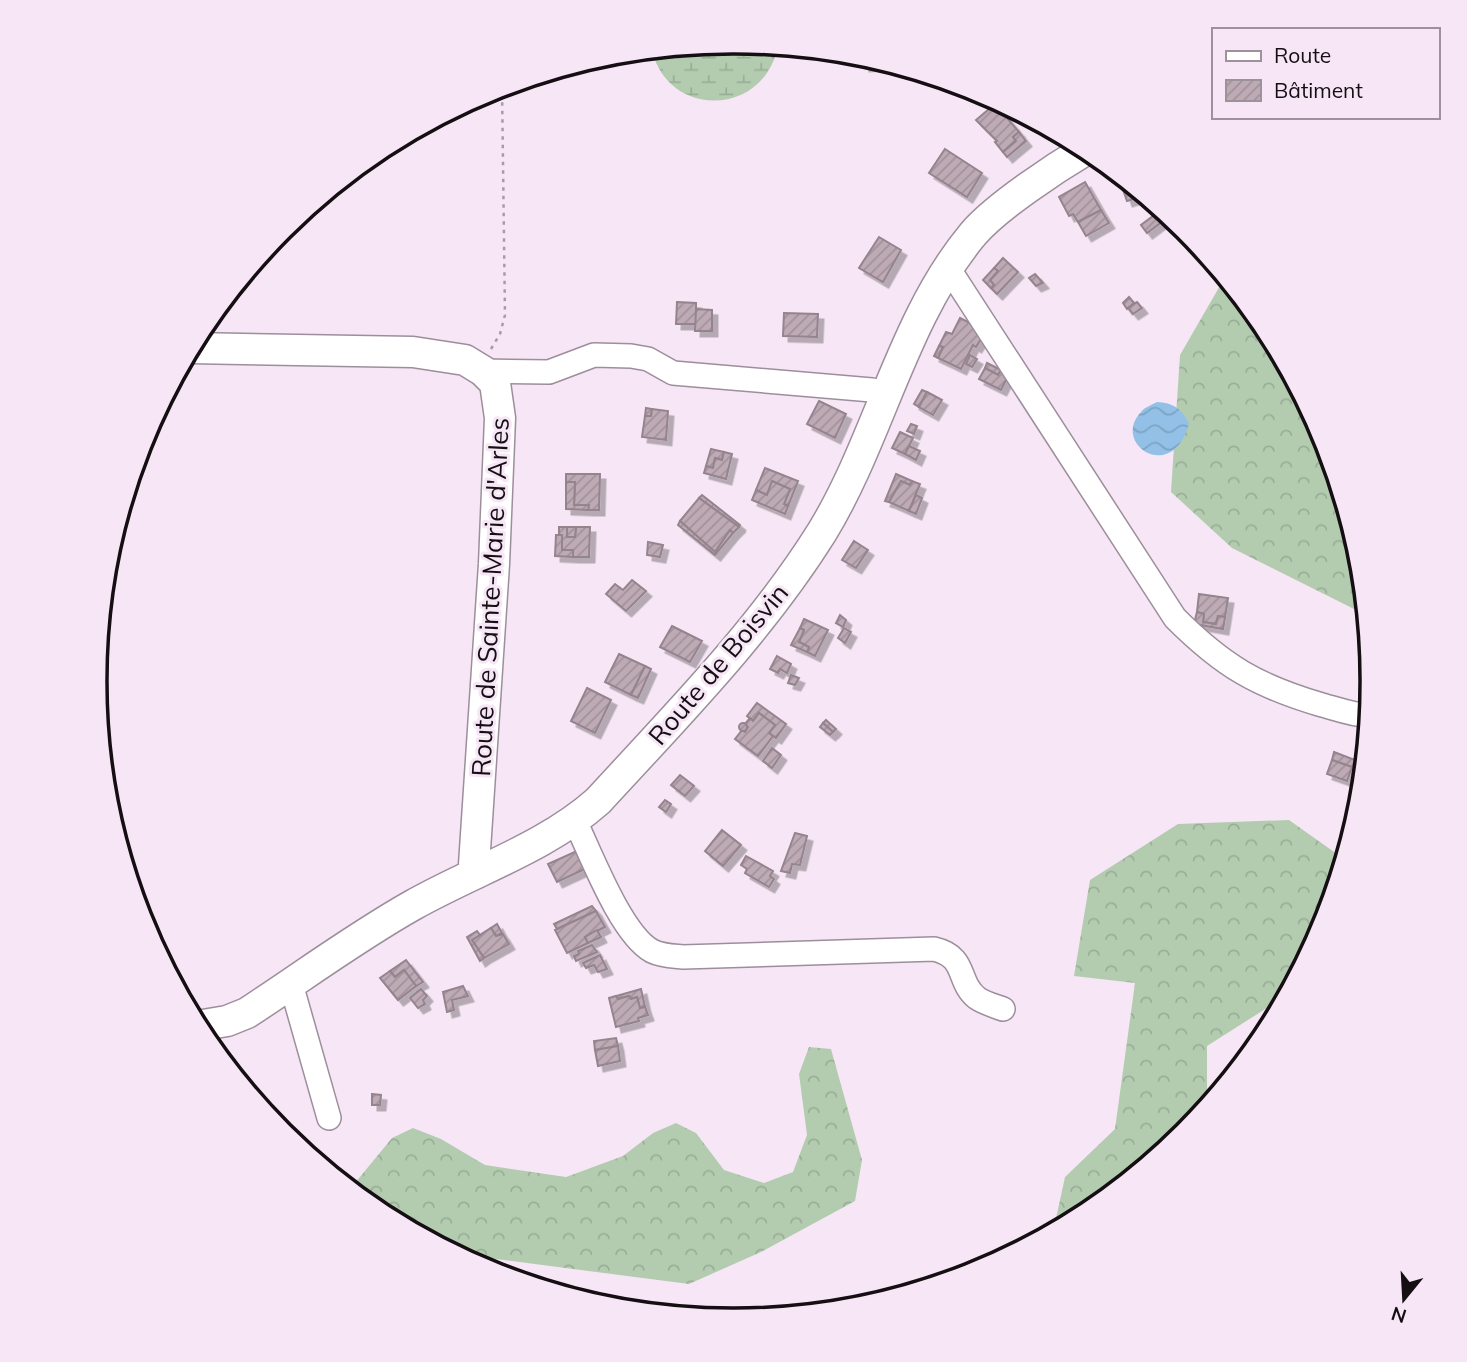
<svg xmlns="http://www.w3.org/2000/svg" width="1467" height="1362" viewBox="0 0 1467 1362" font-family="Mulish,sans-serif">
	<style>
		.forest { fill: url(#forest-crowns) }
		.wetland { fill: url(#wetland-marsh) }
		.water { fill: url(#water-waves) }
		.building { fill: url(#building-hatch); stroke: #95838e; stroke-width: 2; filter: url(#shadow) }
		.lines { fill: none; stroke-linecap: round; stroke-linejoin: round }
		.minor-casing { stroke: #9d8e9c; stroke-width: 26 }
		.major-casing { stroke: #9d8e9c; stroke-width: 33 }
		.path { stroke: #a89ba7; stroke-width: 2.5; stroke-dasharray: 3.5 5; stroke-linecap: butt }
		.minor { stroke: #fff; stroke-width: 23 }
		.major { stroke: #fff; stroke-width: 30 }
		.labels { text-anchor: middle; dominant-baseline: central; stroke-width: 6; stroke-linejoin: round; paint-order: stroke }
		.street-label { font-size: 26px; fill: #150f14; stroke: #f7e7f6 }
		.rim { fill: none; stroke: #150f14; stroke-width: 3.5 }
	</style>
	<defs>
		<pattern id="forest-crowns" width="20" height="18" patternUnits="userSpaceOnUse" patternTransform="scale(1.75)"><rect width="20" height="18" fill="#b3ccb0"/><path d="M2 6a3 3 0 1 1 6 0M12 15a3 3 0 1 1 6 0" fill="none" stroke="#99ae96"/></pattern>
		<pattern id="wetland-marsh" width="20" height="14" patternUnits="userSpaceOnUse" patternTransform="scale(1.75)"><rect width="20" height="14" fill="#b3ccb0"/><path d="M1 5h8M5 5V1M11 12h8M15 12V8" fill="none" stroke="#99ae96"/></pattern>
		<pattern id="water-waves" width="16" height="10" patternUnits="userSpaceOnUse" patternTransform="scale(1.75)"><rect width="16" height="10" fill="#92c0e7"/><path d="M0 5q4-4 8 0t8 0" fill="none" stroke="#7da4c5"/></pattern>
		<pattern id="building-hatch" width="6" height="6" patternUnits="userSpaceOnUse" patternTransform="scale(1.75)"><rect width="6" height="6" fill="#bdaab5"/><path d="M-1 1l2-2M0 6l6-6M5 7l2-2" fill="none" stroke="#a2919b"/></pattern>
		<filter id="shadow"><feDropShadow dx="5.5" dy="5.5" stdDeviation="0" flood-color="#0004"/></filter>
	</defs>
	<rect width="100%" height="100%" fill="#f7e7f6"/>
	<!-- forest -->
	<g class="forest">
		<polygon points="1225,277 1265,326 1324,437 1360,557 1366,615 1232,548 1171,492 1180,355"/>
		<polygon points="1289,820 1344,859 1324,926 1281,1007 1270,1006 1207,1046 1207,1107 1185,1133 1088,1213 1053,1232 1065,1177 1115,1129 1135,983 1074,976 1090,880 1178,824"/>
		<polygon points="809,1047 831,1049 862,1160 855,1201 761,1252 689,1284 457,1254 378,1212 350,1189 392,1138 413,1128 441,1139 485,1165 566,1177 623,1156 653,1133 676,1123 696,1133 724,1170 764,1183 793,1172 807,1135 799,1074"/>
	</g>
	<!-- wetland -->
	<path class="wetland" d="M734,42l44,4c-14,71 -110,73 -126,4z"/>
	<!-- water -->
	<path class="water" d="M1157,402c16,1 24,6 32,21 -16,63 -80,20 -47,-12 3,-4 10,-6 15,-9z"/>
	<!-- building -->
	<g class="building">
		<polygon points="863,56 881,61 881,64 864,66"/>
		<polygon points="995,104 1019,132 1013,137 1016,141 1003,152 995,142 997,141 976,120"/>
		<polygon points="1019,132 1026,141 1007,157 1003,152 1016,141 1013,137"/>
		<polygon points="945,149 982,173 967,197 929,173"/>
		<polygon points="1125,179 1137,190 1140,197 1127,201 1120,181"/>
		<polygon points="1085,182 1101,210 1078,222 1073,214 1069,216 1059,197"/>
		<polygon points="1101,210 1109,223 1086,236 1078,222"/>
		<polygon points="1157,213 1163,221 1147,233 1141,225"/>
		<polygon points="879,237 901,250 883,282 859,268"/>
		<polygon points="1003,258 1018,272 997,294 991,288 994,285 990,280 998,271 994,268"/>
		<polygon points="994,268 998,271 990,280 994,285 991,288 983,280"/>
		<polygon points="1035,274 1043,283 1036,286 1029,278"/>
		<polygon points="1129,297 1134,303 1127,309 1123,303"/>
		<polygon points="677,302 696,303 696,324 676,324"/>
		<polygon points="1137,302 1142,308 1133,314 1128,308"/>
		<polygon points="696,309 712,310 712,331 695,331"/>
		<polygon points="784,313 818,314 817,337 783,336"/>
		<polygon points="960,318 980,328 984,334 976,347 973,345 961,369 938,358 943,347 939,346 946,332 952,334"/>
		<polygon points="939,346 943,347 938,358 934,356"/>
		<polygon points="970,355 977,359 972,367 966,364"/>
		<polygon points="987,363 1001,370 998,375 985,368"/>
		<polygon points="985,368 998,375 1001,370 1009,374 1001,390 979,379"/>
		<polygon points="922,390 927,392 919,407 914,404"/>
		<polygon points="927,392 942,400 933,415 919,407"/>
		<polygon points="819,401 846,414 835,438 807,424"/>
		<polygon points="646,408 652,409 651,416 645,416"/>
		<polygon points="652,409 668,411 666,440 642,437 645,416 651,416"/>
		<polygon points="911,424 917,426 914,434 907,431"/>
		<polygon points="900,432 913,438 905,454 892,448"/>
		<polygon points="909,446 920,451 916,460 905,454"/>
		<polygon points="711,449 724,452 722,460 715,458 713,468 706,466"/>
		<polygon points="724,452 732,454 726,479 704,473 706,466 713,468 715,458 722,460"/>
		<polygon points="765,468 798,481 788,506 784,504 790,489 772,481 767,495 756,490"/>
		<polygon points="566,474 600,474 599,510 588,510 589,505 574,505 575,482 566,482"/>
		<polygon points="896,474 912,481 910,485 901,481 889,502 885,501"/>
		<polygon points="772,481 790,489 784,504 788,506 785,514 752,500 756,490 767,495"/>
		<polygon points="901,481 910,485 912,481 920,484 909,511 889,502"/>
		<polygon points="566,482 575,482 574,505 589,505 588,510 566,509"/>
		<polygon points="702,495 740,525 739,527 699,498"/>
		<polygon points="916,495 922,498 916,514 909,511"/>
		<polygon points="699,498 739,527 733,533 730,530 715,552 680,521"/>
		<polygon points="680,521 715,552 730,530 733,533 715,555 678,525"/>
		<polygon points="559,527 567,527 567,537 575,537 576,527 590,527 589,557 573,557 573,550 562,550 562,535 559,535"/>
		<polygon points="567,527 576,527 575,537 567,537"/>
		<polygon points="556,535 562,535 562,550 573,550 573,557 555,556"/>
		<polygon points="854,541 868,550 856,568 842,560"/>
		<polygon points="648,542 663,545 660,557 647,555"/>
		<polygon points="632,580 646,591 626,611 606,594 615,584 623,590"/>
		<polygon points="1199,594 1228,598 1225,617 1218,616 1216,624 1203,622 1204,614 1197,612"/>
		<polygon points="1197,612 1204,614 1203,622 1216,624 1218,616 1225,617 1223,629 1194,624"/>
		<polygon points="840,615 846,620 843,627 836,623"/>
		<polygon points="804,619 828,630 815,656 807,652 809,647 799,642 804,630 800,628"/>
		<polygon points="672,626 702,641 690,662 660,647"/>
		<polygon points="800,628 804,630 799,642 809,647 807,652 791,645"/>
		<polygon points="844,628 851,632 845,643 838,638"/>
		<polygon points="619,654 645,666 631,695 605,682"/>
		<polygon points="777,656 791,664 787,673 780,669 778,673 770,669"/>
		<polygon points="645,666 651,669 638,698 631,695"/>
		<polygon points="791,675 799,678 795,685 788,683"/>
		<polygon points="587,688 611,700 595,733 571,721"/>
		<polygon points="757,703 786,724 776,738 769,733 775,725 759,713 753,721 747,716"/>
		<polygon points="759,713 775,725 769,733 773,736 758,756 735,739 742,730 745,732 748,727 745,724 750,718 753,721"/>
		<polygon points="826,720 836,729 833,732 823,723"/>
		<circle cx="743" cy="727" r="4"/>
		<polygon points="823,723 833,732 830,735 820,727"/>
		<polygon points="772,748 781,755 772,768 763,761"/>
		<polygon points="1334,752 1355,760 1352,767 1332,760"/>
		<polygon points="1332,760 1352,767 1347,781 1327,774"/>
		<polygon points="680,775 694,786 685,796 671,785"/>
		<polygon points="665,800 671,804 666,812 659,807"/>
		<polygon points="722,830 741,845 723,866 705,851"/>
		<polygon points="795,833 807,836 800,865 792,864 790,873 781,871"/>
		<polygon points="579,850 587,868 557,882 548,864"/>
		<polygon points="746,856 773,871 770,876 774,879 769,887 745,873 747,869 741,865"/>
		<polygon points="592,906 596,911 557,929 554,924"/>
		<polygon points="596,911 605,927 585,937 588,943 567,953 555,930"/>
		<polygon points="497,924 502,933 496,936 491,928"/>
		<polygon points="491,928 496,936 503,934 509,944 484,958 472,940"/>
		<polygon points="597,930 601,937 588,943 585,937"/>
		<polygon points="477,931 480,935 472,940 484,958 480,961 467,937"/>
		<polygon points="592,945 597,952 576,961 574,956 579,954 578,951"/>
		<polygon points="600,955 607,969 598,972 594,965 586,968 583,963"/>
		<polygon points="406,960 423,982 416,986 404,970 395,977 390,971"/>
		<polygon points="404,970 416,986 398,1000 380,978 390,971 395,977"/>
		<polygon points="463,986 468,996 452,1000 454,1010 447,1012 443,992"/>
		<polygon points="421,989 427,996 423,1000 425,1004 418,1008 410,998"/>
		<polygon points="641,989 645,1007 640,1008 637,997 631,999 629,996 618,999 616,996"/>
		<polygon points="616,996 618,999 629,996 631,999 637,997 640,1008 645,1007 648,1015 638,1018 639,1021 616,1027 609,998"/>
		<polygon points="616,1038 618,1046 595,1050 594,1041"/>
		<polygon points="618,1046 620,1061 598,1066 595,1050"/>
		<polygon points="372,1094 381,1095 380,1105 372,1105"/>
	</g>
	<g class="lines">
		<!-- minor casing -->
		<g class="minor-casing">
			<g id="minor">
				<path d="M949,269l226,349c48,48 82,68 147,87 15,4 31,10 47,11"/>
				<polyline points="483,371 549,372 594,355 631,356 648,359 673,373 872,390 885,396"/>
				<path d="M575,821c16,33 46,113 77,130 10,5 21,5 31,6l251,-8c34,8 22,32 43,49 7,5 18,8 26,11"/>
				<polyline points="291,984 329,1118"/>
			</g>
		</g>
		<!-- major casing -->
		<g class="major-casing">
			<g id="major">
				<polyline points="190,348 413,352 465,360 483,371 495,383 500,418 494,564 474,865 476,873"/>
				<path d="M197,1026l30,-5 20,-8c55,-36 109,-76 166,-108 62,-35 132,-57 185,-104 79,-86 162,-170 224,-269 57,-93 80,-213 151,-298 23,-27 82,-66 114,-85"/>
			</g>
		</g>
		<!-- path -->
		<polyline class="path" points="491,349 500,334 505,315 502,87"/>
		<!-- minor -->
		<use href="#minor" class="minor"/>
		<!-- major -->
		<use href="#major" class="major"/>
	</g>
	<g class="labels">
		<!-- street labels -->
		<g class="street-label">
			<text transform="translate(490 597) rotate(-87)">Route de Sainte-Marie d'Arles</text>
			<text transform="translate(718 664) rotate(-50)">Route de Boisvin</text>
		</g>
	</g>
	<!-- crop -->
	<path d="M0 0H1467V1362H0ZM733 54H734A626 626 0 0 1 1360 680V682A626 626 0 0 1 734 1308H733A626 626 0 0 1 107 682V680A626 626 0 0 1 733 54Z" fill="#f7e7f6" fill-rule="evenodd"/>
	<path class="rim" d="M733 54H734A626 626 0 0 1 1360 680V682A626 626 0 0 1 734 1308H733A626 626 0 0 1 107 682V680A626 626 0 0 1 733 54Z"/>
	<!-- legend -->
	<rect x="1212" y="28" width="228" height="91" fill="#f7e7f6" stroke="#9d919c" stroke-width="2"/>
	<rect x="1226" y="51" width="35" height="10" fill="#ffffff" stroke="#9d919c" stroke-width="2"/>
	<text x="1274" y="63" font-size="21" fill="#150f14">Route</text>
	<rect x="1226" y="80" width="35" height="21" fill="url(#building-hatch)" stroke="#9d919c" stroke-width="2"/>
	<text x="1274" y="98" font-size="21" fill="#150f14">Bâtiment</text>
	<!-- north arrow -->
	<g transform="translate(1404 1299) rotate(198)" stroke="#f7e7f6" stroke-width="5" paint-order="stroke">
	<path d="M0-5L12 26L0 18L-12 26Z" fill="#150f14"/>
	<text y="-10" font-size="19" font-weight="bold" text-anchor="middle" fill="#150f14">N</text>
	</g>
</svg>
